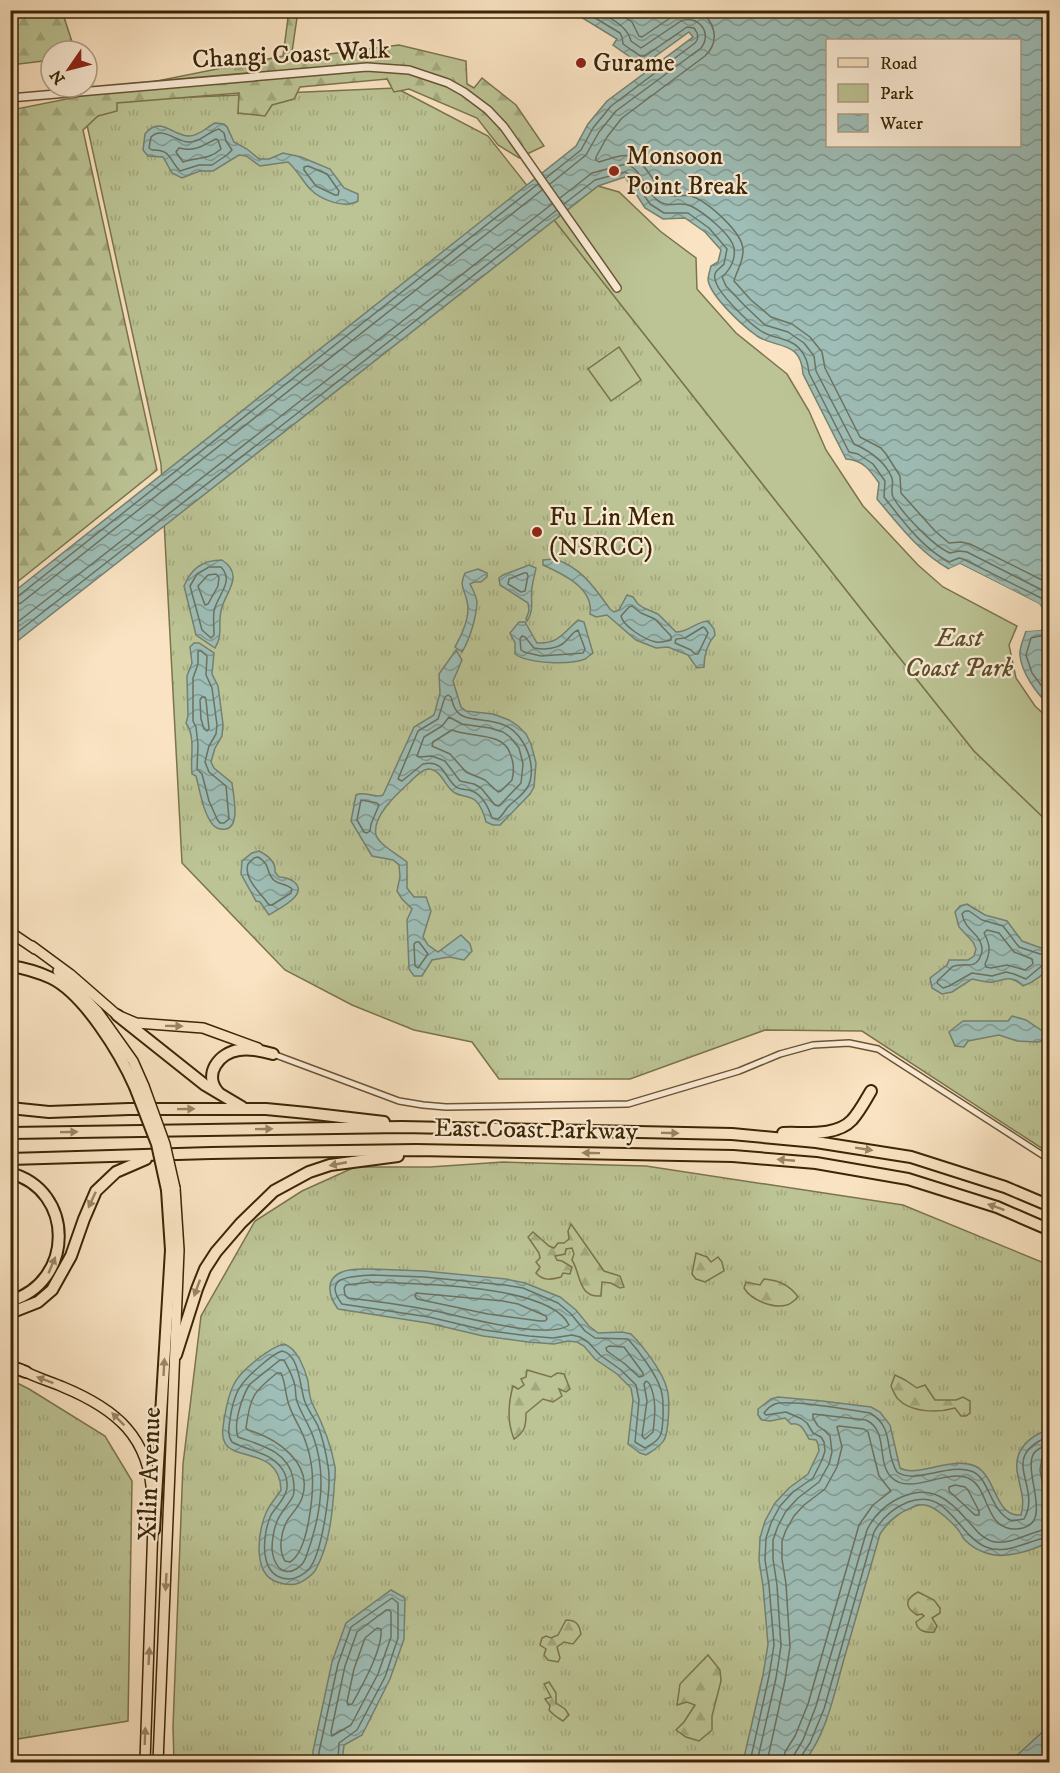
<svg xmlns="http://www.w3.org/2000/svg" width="1060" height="1773" viewBox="0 0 1060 1773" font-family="'IM FELL DW Pica',serif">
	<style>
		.grass { fill: url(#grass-tufts); stroke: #7b744c; stroke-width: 1.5 }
		.forest { fill: url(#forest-firs); stroke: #7b744c; stroke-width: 1.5 }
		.park { fill: #bcc495; stroke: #7b744c; stroke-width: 1.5 }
		.water { fill: url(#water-waves); stroke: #76816f; stroke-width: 1.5; fill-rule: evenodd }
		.pier { fill: #fae3c2 }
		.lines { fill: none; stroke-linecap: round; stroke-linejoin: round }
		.shore { stroke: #6c725e; stroke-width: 1.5 }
		.minor-casing { stroke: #6a5434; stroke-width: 8 }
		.tertiary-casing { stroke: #6a5434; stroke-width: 10 }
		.primary-casing { stroke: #3a2504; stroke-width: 12 }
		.motorway-casing { stroke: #3a2504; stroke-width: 14 }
		.minor { stroke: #fcedd7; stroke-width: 5 }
		.tertiary { stroke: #fcedd7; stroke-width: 7 }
		.primary { stroke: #fae3c2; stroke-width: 9 }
		.motorway { stroke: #fae3c2; stroke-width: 10 }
		.primary-bridge-casing { stroke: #3a2504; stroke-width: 12; stroke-linecap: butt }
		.motorway-bridge-casing { stroke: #3a2504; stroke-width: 14; stroke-linecap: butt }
		.primary-bridge { stroke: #fae3c2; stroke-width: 9 }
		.motorway-bridge { stroke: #fae3c2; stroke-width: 10 }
		.oneway { fill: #9a8463 }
		.poi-dot { fill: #8f2418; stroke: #fcedd7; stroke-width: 2 }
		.labels { text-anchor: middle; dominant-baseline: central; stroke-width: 4.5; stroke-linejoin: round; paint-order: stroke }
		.street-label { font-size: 26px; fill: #3a2504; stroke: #fcedd7 }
		.poi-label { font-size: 26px; fill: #3a2504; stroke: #fcedd7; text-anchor: start }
		.park-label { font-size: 26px; font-style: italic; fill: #5a4d28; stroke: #fcedd7 }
	</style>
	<defs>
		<pattern id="grass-tufts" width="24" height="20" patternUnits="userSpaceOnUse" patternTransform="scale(1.5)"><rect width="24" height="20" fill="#bcc495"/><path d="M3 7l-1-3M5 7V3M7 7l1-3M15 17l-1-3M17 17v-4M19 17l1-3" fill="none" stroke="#a2a87f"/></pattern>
		<pattern id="forest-firs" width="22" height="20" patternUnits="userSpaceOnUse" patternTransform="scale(1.5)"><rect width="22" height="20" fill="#bcc495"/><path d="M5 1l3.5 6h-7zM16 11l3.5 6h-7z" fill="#a2a87f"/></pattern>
		<pattern id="water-waves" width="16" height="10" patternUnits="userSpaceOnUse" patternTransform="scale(1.5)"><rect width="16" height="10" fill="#9ebeb7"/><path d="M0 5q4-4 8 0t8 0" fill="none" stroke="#829a93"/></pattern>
	</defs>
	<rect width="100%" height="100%" fill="#fae3c2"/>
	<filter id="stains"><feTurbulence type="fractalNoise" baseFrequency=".00333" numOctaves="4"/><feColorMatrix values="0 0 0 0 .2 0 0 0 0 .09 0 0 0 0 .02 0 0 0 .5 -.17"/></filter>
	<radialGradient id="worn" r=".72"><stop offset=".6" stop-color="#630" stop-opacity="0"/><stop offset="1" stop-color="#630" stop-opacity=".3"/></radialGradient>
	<!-- grass -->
	<g class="grass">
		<polygon points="396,88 488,136 891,647 974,751 1049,823 1049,1153 862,1031 765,1030 630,1079 499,1079 472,1042 414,1030 352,1005 285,970 182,863 161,464 82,102"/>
		<polygon points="503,1162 646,1166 903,1205 1049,1265 1049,1762 174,1762 173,1727 183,1464 201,1316 255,1221 302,1191 355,1167 430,1167"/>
		<polygon points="11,1380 29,1389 105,1436 132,1481 128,1721 11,1740"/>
	</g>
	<!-- forest -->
	<g class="forest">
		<polygon points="289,10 298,11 291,59 399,45 466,61 467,84 474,88 482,78 516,105 544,146 519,158 498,145 477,118 409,89 394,92 387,79 300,87 294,99 272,105 265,116 238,113 239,93 117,103 117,111 98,116 83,130 157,470 11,587 11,110 283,56"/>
		<polygon points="10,11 62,11 75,51 51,51 51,60 11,65"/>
		<path d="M571,1224l33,47 16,5 4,11 -4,1 -9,-5 -9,-1 -1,14c-23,2 -20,-22 -29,-36l2,-6 -2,-6 -6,1 -1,5 -10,2 2,4 5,1 10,6 -2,7 -7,-1 -2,4c-10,3 -18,4 -25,-4l4,-6 -4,-5 4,-4 -1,-5 -11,-16 5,-5 16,14 5,2 4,-5h6l5,-4 -1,-8z"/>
		<polygon points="696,1253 707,1257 711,1262 718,1257 722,1262 724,1271 705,1282 696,1279 692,1274"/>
		<path d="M764,1279c14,1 26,6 34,18 -3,3 -7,7 -11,8 -14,4 -36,-5 -43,-17l2,-6 14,3z"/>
		<path d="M527,1370l24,7 6,-4 7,1 6,15 -4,3 -7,-3 3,7 -9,6 -10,-3 -17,14c0,13 -1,19 -12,26 -7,-17 -6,-35 -1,-53l5,3 6,-4 -3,-6 5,-2z"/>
		<path d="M895,1375l10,5 12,8 8,-3 10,15h21l7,-3 7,4v12l-4,3h-5l-6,-8c-17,5 -44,5 -57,-9 -3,-3 -5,-9 -7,-13z"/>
		<path d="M918,1592l16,8 6,8v5l-8,5 5,8 -3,6c-8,1 -17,-1 -18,-10l8,-6 -2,-2 -5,1c-13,-8 -12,-16 1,-23z"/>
		<path d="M566,1620c10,0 13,4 15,14l-8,10 -9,-2 -7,5 3,11 -2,4 -10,-2 -4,-5 2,-6 -6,-4 2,-7 4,-2 5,2 7,-3z"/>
		<polygon points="708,1655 720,1670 721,1681 712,1716 712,1730 699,1741 686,1737 676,1730 684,1722 695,1705 687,1702 677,1705 680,1684"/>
		<path d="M549,1682l7,11v10l9,6 4,6 -6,6c-5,-3 -10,-6 -14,-11l1,-4 -5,-7 6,-2 -7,-13z"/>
	</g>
	<!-- park -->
	<g class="park">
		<polygon points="598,186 619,192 660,231 696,258 697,289 736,333 787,374 809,411 826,450 863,506 918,565 943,587 1017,626 1009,645 1016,678 1035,706 1049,719 1049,823 974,751 891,647 554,220"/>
		<polygon points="619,347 641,380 611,401 588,369"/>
	</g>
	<!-- water -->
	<g class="water">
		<path d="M571,11h478v694c-12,-11 -28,-33 -29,-50 -1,-7 4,-17 6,-24l15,-1 6,-15 -8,-11 -78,-40 -12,5c-30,-17 -50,-44 -72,-70l2,-16c-9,-13 -16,-23 -33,-24l-43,-85c-2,-34 -26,-25 -46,-38 -14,-10 -46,-39 -49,-56 0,-4 2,-10 3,-14l7,-4 3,-12 -16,-18 -20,-14 -22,1 -18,-11 -20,-31 -27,9 -587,460v-52l565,-448 12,-22 19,-23 86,-64 -4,-5 -43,31 -8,-1 -8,-5 -17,-12 4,-6zM828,40h192v106h-192z"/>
		<path d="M215,123l9,1 3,3 7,15 13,7 12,10h10l14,-6 18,4 29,12 14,19 14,6v7c-14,8 -37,-1 -48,-12 -8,-9 -13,-19 -22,-27l-28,4 -14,-10 -7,-1 -26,16h-13l-18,7 -10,-5 -9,-16 -15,-1 -5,-6 2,-16c15,-19 28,2 44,2 10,0 18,-9 26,-13z"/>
		<path d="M554,559c26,7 41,29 56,50l4,3 5,-2 8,-15 6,2 5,7 6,4 14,6 18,18c13,0 19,-10 32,-11l6,8 1,6c-8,9 -11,20 -11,32l-7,1 -9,-13 -20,-8 -12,1 -20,-8 -29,-25 -11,2 -6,-3c4,-26 -27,-40 -47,-49v-5z"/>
		<path d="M222,560c24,16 2,33 -1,51 -3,14 2,24 -6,37l-19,-13 -12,-49c7,-17 18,-26 38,-26z"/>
		<path d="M529,565l7,3c-1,6 -3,12 -4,19 -2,12 3,23 -5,34l-1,-2 3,-8 -1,-8 -28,-18 -1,-7 4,-3z"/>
		<path d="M478,569l9,4v4l-6,5h-7l-4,2c3,6 7,13 7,19 -1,15 -7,36 -15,49l-7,-5c7,-12 16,-32 12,-46 -3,-13 -8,-14 -2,-28z"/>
		<path d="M578,620l6,2 9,31c-2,1 -6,5 -8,6 -15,6 -56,5 -70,-5v-11l-5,-10 9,-11h6l12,21c22,1 26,-10 41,-23z"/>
		<path d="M194,643h5l15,10 -2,21 6,12 5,38 -1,12 -7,12 -4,14 3,6 18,15c1,11 9,43 -6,46 -5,1 -10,-1 -13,-4 -10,-12 -13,-34 -17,-49l-4,-2c-2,-17 4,-37 -6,-51l2,-7 -1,-40 5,-13 -2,-16z"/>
		<path d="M456,650l6,10 -9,21 8,26 5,4 27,3 16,6 9,6 8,8 5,10 5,19 -2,24 -4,7 -30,31h-7l-7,-3c-2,-8 -4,-15 -10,-21 -6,-6 -14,-4 -21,-8 -10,-5 -13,-24 -27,-24 -7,1 -13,8 -18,13 -13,12 -38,34 -34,53 3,10 23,20 31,27v26l7,9h12l5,14 -8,26 5,8 10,7 23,-17 9,9 2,7 -8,9 -15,-3 -17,3 -10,16h-8l-5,-7 -2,-49 5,-11 -10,-10 -5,-8 3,-14 -1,-12 -6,-5 -21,-4 -21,-35 5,-26c9,-5 18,4 27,0l31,-68 20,-12 6,-22 -1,-19z"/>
		<path d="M259,851c8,4 17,11 16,21l4,5c6,0 9,1 14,4 18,13 -15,28 -24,34l-9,-13 -4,-1 -15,-27 1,-13 10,-8z"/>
		<path d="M967,904l18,11 22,6 15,20 19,7 8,-1c0,5 1,11 1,16 -2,10 -18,20 -27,23 -13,-11 -15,-7 -30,-4 -6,1 -15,-2 -21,-3l-20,13 -10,2 -10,-6 -2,-10 17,-13 2,-5h19l6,-4 2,-7 -3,-7 -14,-15 -4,-15 5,-6z"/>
		<polygon points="1012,1016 1026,1020 1041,1030 1049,1029 1049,1040 1037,1042 1017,1041 999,1035 968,1041 964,1047 955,1046 949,1032 963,1021 1008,1021"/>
		<path d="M372,1269l52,2 82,8 19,4 35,14 16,13 13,16 9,7 24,-1 9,2c12,12 32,38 36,55 3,9 2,43 -3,51 -4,7 -12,11 -18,15l-6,-2 -12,-9 5,-44 -2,-12 -14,-14 -22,-15 -11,-13 -7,-4 -9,-1 -14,3 -26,-2 -45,-6 -55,-13 -90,-14c-9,-12 -14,-30 4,-37 9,-4 20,-3 30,-3z"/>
		<path d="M284,1344c13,4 21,25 24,37 1,8 1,15 4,22 11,21 19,41 23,64 1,7 -1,15 -1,23 -2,27 -5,55 -18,79 -2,5 -12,12 -17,14 -7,3 -16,1 -22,-1 -25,-8 -19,-51 -11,-69 3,-8 10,-15 15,-23 -1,-42 -46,-29 -56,-47 -4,-7 -2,-15 -1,-23 2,-12 4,-25 10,-36 6,-13 36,-37 50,-40z"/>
		<path d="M778,1397l44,4 49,6 9,5 10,13 10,43c17,10 51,-12 75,-2 22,10 19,51 46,49 4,-15 0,-24 -3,-39 -6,-25 10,-39 31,-47v113c-16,8 -44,18 -63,11 -6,-2 -15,-7 -20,-12 -4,-4 -2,-2 -5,-7 -5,-9 -26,-28 -36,-29 -4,-1 -10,1 -14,3 -14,5 -23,14 -31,26 -12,42 -24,83 -36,125 -10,35 -17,74 -40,103h-61l20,-87 5,-31 -5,-58 -4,-26 1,-22 5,-17 10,-18 14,-15 19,-14 11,-23 -1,-7 -2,-4 -7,-1c-5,-8 -7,-17 -18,-15l-6,-6 -15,3 -8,-1 -4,-5v-6l13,-10z"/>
		<polygon points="391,1590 405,1598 404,1639 390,1679 362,1735 344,1745 342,1762 313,1762 313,1751 332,1662 346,1623"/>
		<polygon points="1049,1726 1049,1762 1009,1762 1014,1758"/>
	</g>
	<!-- pier -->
	<polygon class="pier" points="960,564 1039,604 1047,615 1041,630 1026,631 1024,630 1039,627 1044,615 1037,606 960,567 948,572 949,569"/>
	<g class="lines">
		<!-- shore -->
		<g class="shore">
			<polyline points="614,10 632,22 639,36 642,37 676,14 683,10"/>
			<path d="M695,10c20,8 26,31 10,46l-83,62 -15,19 -11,20v3l3,2c31,-10 35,-11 54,17 3,5 6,11 11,14 8,6 18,1 27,3 16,5 53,37 52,55 0,12 -7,21 -9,30l17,19 20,17 21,7 18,13 12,15 3,16 35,69 21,11 5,6 14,22 1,17 34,38 14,12 12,-1 9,2 80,40"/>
			<path d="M219,129l5,4 2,8 6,9 -5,5 -15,10h-13l-19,6c-11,-11 -9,-22 -28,-21l-3,-2 2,-11c11,-11 24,4 37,5 12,1 19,-10 31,-13z"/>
			<path d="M216,139l2,1 3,9c-12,11 -23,8 -38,13l-7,-10 3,-4c17,4 22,-2 37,-9z"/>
			<polygon points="308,166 327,174 339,191 338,195 335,195 316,186 304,170 304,167"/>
			<path d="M546,178l35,-28 12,-22 18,-22 84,-63c5,-5 3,-10 -1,-15l-7,-1 -42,29h-5l-17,-12 -1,-7 -2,-4 -38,-23"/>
			<path d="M550,184l36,-29 13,-23 17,-21 85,-63c12,-15 -3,-34 -20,-27l-40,27 -10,-7c-4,-16 -21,-22 -34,-31"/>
			<path d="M560,198l32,-25 34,-9c16,5 18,25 30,35 12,11 23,1 35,7 12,6 40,28 43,42 2,11 -4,22 -12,29l4,9 19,20 20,19 23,7 16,11 10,13 2,15 38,73c16,7 31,17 38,34 2,7 -2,13 1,19 9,16 40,49 57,56l9,-2 8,1 77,39 6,5"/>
			<path d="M564,204l31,-24 30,-8 5,3 20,29 14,9h24l21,15 18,21 -3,15c-4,5 -11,7 -9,15 2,14 34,44 46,52 12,8 27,6 38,17 7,8 9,15 10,25l40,79 9,2 15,10 12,17 -1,16c19,24 38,51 65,65l10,-4 4,1 78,39 9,10"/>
			<path d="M209,567h12c14,15 -4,28 -7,44 -1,8 0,16 0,24l-3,3 -9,-8 -12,-44 7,-12z"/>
			<polygon points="524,573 527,573 528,576 525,591 521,592 508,584 509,579"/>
			<polygon points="216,574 219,577 218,586 208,604 205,605 198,586 208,575"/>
			<polyline points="10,599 17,597 538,184"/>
			<polyline points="10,606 21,603 542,190"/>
			<path d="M632,606l9,7 14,6 16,17v4c-4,1 -10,3 -15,2 -11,-2 -33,-16 -35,-26l8,-9z"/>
			<polyline points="1050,625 1044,635 1031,638 1026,655 1032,673 1050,697"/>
			<polygon points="703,627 705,628 708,633 698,654 695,654 691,650 675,643 676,639 685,638"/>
			<polyline points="10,628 552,204"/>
			<path d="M578,630l7,19 -2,4 -42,3 -17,-4 -3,-2 -1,-11 2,-3 3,1 9,11c12,2 25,1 33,-8 5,-5 5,-8 11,-10z"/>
			<polyline points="10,638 557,210"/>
			<polygon points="198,651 201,651 207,656 206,675 212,688 217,725 216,734 209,746 205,762 209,772 226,786 229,819 224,823 220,823 217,819 209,801 202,774 197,769 198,745 196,727 193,721 193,678 198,664"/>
			<path d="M448,695l3,2c2,7 4,16 12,19 10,5 28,3 41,9 21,8 35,44 23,63 -5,8 -14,13 -20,20 -3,4 -5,8 -9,11l-6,-1c-4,-12 -10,-25 -23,-28 -5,-1 -10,0 -14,-4 -12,-11 -11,-26 -32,-22l-21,17 -4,-2 20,-48 20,-12 7,-22z"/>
			<polygon points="202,697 205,697 206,700 209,729 207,731 204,729 201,719 200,700"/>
			<polygon points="449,717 462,724 490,728 503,732 510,737 519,748 523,764 521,783 499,806 495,805 481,788 474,784 460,781 445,761 432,756 419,757 417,756 424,737 442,726"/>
			<path d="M452,730c19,8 53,1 59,26 3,8 3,16 1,24l-11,11 -3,1 -13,-12 -19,-8 -16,-18 -18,-8 1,-4z"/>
			<polygon points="361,800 377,803 379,805 371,824 370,831 367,833 364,832 357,820"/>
			<path d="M258,857c14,8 7,17 17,24 5,4 11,2 17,8l-1,4 -19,12h-3c-8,-12 -26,-26 -21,-41l6,-6z"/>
			<path d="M987,930l12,3 15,19 18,7 1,5 -8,6 -18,-5 -16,3 -5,-1 -1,-3c6,-12 5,-20 -1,-31z"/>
			<polygon points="416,942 419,942 428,954 418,968 415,966 414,944"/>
			<path d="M1050,953l-10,1 -21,-7 -16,-21 -21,-6 -13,-9h-4l-3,3c4,16 11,15 18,27 2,5 3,10 1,14 -6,17 -19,6 -29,12 -4,4 -9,9 -14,13l-1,3 6,5 6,-2 23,-13 20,3 14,-4 8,2 12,5 18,-15 6,-1"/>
			<path d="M372,1275l52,2 81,8 18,3 35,15 13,11 14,17 10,7 33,1c10,11 29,36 33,51 3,9 3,38 -1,46 -3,6 -10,9 -15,12l-10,-6 4,-42 -3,-15 -15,-15 -21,-15 -12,-13 -8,-5 -8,-2 -19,3 -24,-2 -45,-6 -55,-13 -87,-13c-21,-28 11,-28 30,-29z"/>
			<path d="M372,1282c42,2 178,2 197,43 -22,16 -111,-10 -139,-15 -27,-5 -55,-9 -82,-12l-3,-3 -1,-7 2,-3z"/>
			<polygon points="416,1293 503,1301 518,1304 546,1316 547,1319 545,1321 540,1321 488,1314 417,1299 415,1296"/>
			<polygon points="609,1346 624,1347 643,1373 643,1376 639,1377 625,1364 607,1351 606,1348"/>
			<path d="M282,1351c18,3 18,39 23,51 3,8 9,16 13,24 5,13 8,27 10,40 4,20 -6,88 -19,103 -4,5 -13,10 -20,10 -31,-1 -27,-44 -18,-64 4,-7 12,-14 15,-23 2,-5 1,-13 -1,-18 -10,-22 -35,-22 -53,-32 -5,-7 -3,-15 -2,-23 4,-26 9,-35 29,-52 7,-6 14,-13 23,-16z"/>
			<path d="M280,1360h4c5,9 9,16 11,26 1,6 0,12 3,18 4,11 11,21 15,32 15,40 7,83 -7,121 -3,9 -14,18 -24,13 -7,-4 -9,-13 -10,-20 0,-10 2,-22 6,-31 4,-8 11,-15 15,-23 2,-5 1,-12 0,-18 -5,-27 -33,-33 -55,-41 -5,-13 4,-41 12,-53z"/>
			<path d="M277,1373h4c5,11 4,21 8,32 4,13 13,24 17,38 3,8 5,18 6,27 2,21 -3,81 -22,92l-5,-1c-7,-11 -4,-29 2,-40 5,-8 12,-14 15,-23 12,-35 -26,-60 -54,-68l-2,-2c4,-31 7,-36 31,-55z"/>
			<path d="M646,1381l3,2c8,15 6,33 4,49l-8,7 -3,-3 5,-35 -3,-17z"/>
			<polyline points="1050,1453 1042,1458 1040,1470 1046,1502 1043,1518 1045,1520 1050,1520"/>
			<polygon points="955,1485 965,1487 968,1490 979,1511 979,1515 975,1515 949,1491 949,1487"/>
			<polygon points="386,1610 389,1610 391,1612 391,1637 378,1674 351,1725 332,1736 331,1732 345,1666 357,1632"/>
			<path d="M377,1628l4,1c2,20 -19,57 -29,75l-4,1 -1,-3 7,-33 11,-31z"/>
			<polyline points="319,1762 319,1752 338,1664 351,1627 392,1598 398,1603 398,1638 385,1677 357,1730 339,1743 338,1762"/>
			<path d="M750,1762l19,-86 5,-31 -5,-60 -4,-25 1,-22 5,-15 9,-17 13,-14 20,-14 9,-18 3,-9 -1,-9 -3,-5 -8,-4 -6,-10 -5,-4 -16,-7 -20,3 -2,-2c3,-4 6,-7 11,-9 14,-5 77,6 95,9 25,14 14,39 27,59 19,13 50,-9 74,-1 19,6 18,40 41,50l12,-2c19,-33 -28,-62 26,-83"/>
			<path d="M757,1762l19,-84 5,-32 -4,-61 -4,-26v-19l5,-14 8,-15 12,-13 21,-16 10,-18 3,-12 -2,-16 -6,-6 -6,-4 -5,-8v-4l53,6c23,11 10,41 25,57 19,20 56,-10 79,2 19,10 15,48 43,50 46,1 8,-56 21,-76 4,-5 10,-7 16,-9"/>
			<polyline points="767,1762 785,1680 790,1647 786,1584 782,1559 782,1541 786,1530 794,1516 804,1505 825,1489 837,1467 842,1447 837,1427 839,1426 864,1429 868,1432 879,1476 891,1491 873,1505 859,1525 808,1704 795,1736 785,1752 783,1762"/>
			<path d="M792,1762l2,-7 9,-15 13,-34 51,-176c7,-15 21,-28 37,-34 27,-11 45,3 63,24 8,8 13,17 24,21 19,6 40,-11 59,-12"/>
			<path d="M800,1762v-4l10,-15 14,-34 50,-177c8,-14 19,-24 34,-30 40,-15 49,33 78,45 21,9 44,-8 64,-10"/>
		</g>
		<!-- minor casing -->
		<g class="minor-casing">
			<polyline id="minor" points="273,1054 399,1101 423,1105 446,1107 628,1104 739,1071 780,1054 813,1045 849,1043 878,1049 1050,1160"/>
		</g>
		<!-- tertiary casing -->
		<g class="tertiary-casing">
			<polyline id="tertiary" points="10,98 367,67 409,70 448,83 464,92 488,110 504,127 617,288"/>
		</g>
		<!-- primary casing -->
		<g class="primary-casing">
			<g id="primary">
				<polyline points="10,932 35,949"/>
				<polyline points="32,946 70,974 117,1015 136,1023 203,1028 258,1048"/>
				<polyline points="58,971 98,1012 133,1061 144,1086"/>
				<path d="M20,1369c14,8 29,12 43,18 53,22 87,50 89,111"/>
				<polyline points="145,1762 153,1524"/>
				<polyline points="158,1762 179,1250 175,1188"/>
			</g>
		</g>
		<!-- motorway casing -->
		<g class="motorway-casing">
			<g id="motorway">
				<path d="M10,966c14,2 28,6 41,12 33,16 69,75 84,109"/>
				<polyline points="117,1015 205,1085 242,1107"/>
				<path d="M218,1092c-15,-18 1,-39 21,-42 11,-2 23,1 34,4"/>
				<polyline points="10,1108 49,1112 129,1109 266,1109 307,1113 384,1122"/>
				<polyline points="10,1133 402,1127 732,1134 816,1142 911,1157 1005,1187 1050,1206"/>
				<path d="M783,1133c21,-1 53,4 69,-13 8,-9 13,-19 19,-29"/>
				<polyline points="10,1159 211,1153 416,1150 733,1156 816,1163 908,1179 997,1207 1050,1230"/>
				<path d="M10,1173c65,17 65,109 0,128"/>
				<polyline points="10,1313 38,1302 52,1290 71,1256 84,1219 96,1191 116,1172 146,1159"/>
				<polyline points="176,1355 197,1289 205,1269 216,1252 241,1223 274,1191 309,1172 330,1165 398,1156"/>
				<polyline points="10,1366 26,1372"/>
				<polyline points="154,1530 171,1250 167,1190"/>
			</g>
		</g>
		<!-- minor -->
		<use href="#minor" class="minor"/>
		<!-- tertiary -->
		<use href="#tertiary" class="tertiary"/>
		<!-- primary -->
		<use href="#primary" class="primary"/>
		<!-- motorway -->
		<use href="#motorway" class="motorway"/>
		<!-- primary-bridge casing -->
		<g class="primary-bridge-casing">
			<polyline id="primary-bridge" points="144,1086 165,1144 175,1188"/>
		</g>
		<!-- motorway-bridge casing -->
		<g class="motorway-bridge-casing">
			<polyline id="motorway-bridge" points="135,1087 157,1144 167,1190"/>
		</g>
		<!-- primary-bridge -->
		<use href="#primary-bridge" class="primary-bridge"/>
		<!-- motorway-bridge -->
		<use href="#motorway-bridge" class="motorway-bridge"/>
	</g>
	<!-- one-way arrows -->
	<defs><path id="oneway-solid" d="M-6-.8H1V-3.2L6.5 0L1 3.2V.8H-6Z" transform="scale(1.5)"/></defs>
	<g class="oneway">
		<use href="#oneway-solid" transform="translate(174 1026) rotate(1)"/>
		<use href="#oneway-solid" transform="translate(186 1109) rotate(-1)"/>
		<use href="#oneway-solid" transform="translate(264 1129) rotate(-1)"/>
		<use href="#oneway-solid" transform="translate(69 1132) rotate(-1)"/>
		<use href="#oneway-solid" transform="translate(670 1133) rotate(1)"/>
		<use href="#oneway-solid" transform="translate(864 1149) rotate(9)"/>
		<use href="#oneway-solid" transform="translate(591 1153) rotate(-179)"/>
		<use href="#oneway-solid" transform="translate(786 1160) rotate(-175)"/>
		<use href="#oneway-solid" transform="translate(338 1164) rotate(169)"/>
		<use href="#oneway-solid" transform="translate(92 1200) rotate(115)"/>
		<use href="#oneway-solid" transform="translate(996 1207) rotate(-160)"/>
		<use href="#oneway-solid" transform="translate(52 1265) rotate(-67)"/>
		<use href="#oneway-solid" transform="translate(197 1288) rotate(110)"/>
		<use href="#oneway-solid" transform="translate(164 1367) rotate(-87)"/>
		<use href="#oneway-solid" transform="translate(45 1380) rotate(-159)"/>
		<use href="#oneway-solid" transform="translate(118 1419) rotate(-135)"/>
		<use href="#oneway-solid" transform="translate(166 1582) rotate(93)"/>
		<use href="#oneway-solid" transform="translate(149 1656) rotate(-87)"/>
		<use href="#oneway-solid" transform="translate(145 1736) rotate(-88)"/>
	</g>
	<!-- markers -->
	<g class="poi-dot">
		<circle cx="581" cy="63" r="6"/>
		<circle cx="614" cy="171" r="6"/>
		<circle cx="537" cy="532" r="6"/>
	</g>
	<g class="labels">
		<!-- street labels -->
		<g class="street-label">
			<text transform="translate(291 55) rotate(-3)">Changi Coast Walk</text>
			<text transform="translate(536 1130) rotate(1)">East Coast Parkway</text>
			<text transform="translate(150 1474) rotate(-88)">Xilin Avenue</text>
		</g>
		<!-- poi labels -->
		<g class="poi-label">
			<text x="593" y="63">Gurame</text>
			<text x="626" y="156">Monsoon<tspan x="626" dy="30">Point Break</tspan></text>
			<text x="549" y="517">Fu Lin Men<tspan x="549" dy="30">(NSRCC)</tspan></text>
		</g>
		<!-- park labels -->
		<g class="park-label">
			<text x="959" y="638">East<tspan x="959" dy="30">Coast Park</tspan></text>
		</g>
	</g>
	<!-- margin -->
	<rect width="1060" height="1773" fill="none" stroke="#fae3c2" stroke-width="36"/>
	<rect x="12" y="12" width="1036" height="1749" fill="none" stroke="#3a2504" stroke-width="3"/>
	<rect x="18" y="18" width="1024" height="1737" fill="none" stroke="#3a2504" stroke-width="1.5"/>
	<!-- legend -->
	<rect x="826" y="39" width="195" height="108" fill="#fcedd7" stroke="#ae9d83" stroke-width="1.5"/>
	<rect x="838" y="58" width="30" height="9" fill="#fae3c2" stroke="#ae9d83" stroke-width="1.5"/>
	<text x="880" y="69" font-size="18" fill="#3a2504">Road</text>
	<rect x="838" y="84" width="30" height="18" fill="#bcc495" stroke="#ae9d83" stroke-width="1.5"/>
	<text x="880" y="99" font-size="18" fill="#3a2504">Park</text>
	<rect x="838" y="114" width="30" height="18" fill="url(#water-waves)" stroke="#ae9d83" stroke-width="1.5"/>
	<text x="880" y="129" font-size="18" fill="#3a2504">Water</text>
	<!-- north arrow -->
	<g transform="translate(69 69) rotate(235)"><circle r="28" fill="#fcedd7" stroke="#ae9d83" stroke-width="1.5"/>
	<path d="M0-4.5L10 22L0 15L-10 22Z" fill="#8f2418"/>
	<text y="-9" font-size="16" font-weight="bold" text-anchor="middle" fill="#3a2504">N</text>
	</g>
	<rect width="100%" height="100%" filter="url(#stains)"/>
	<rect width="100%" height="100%" fill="url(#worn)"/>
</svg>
